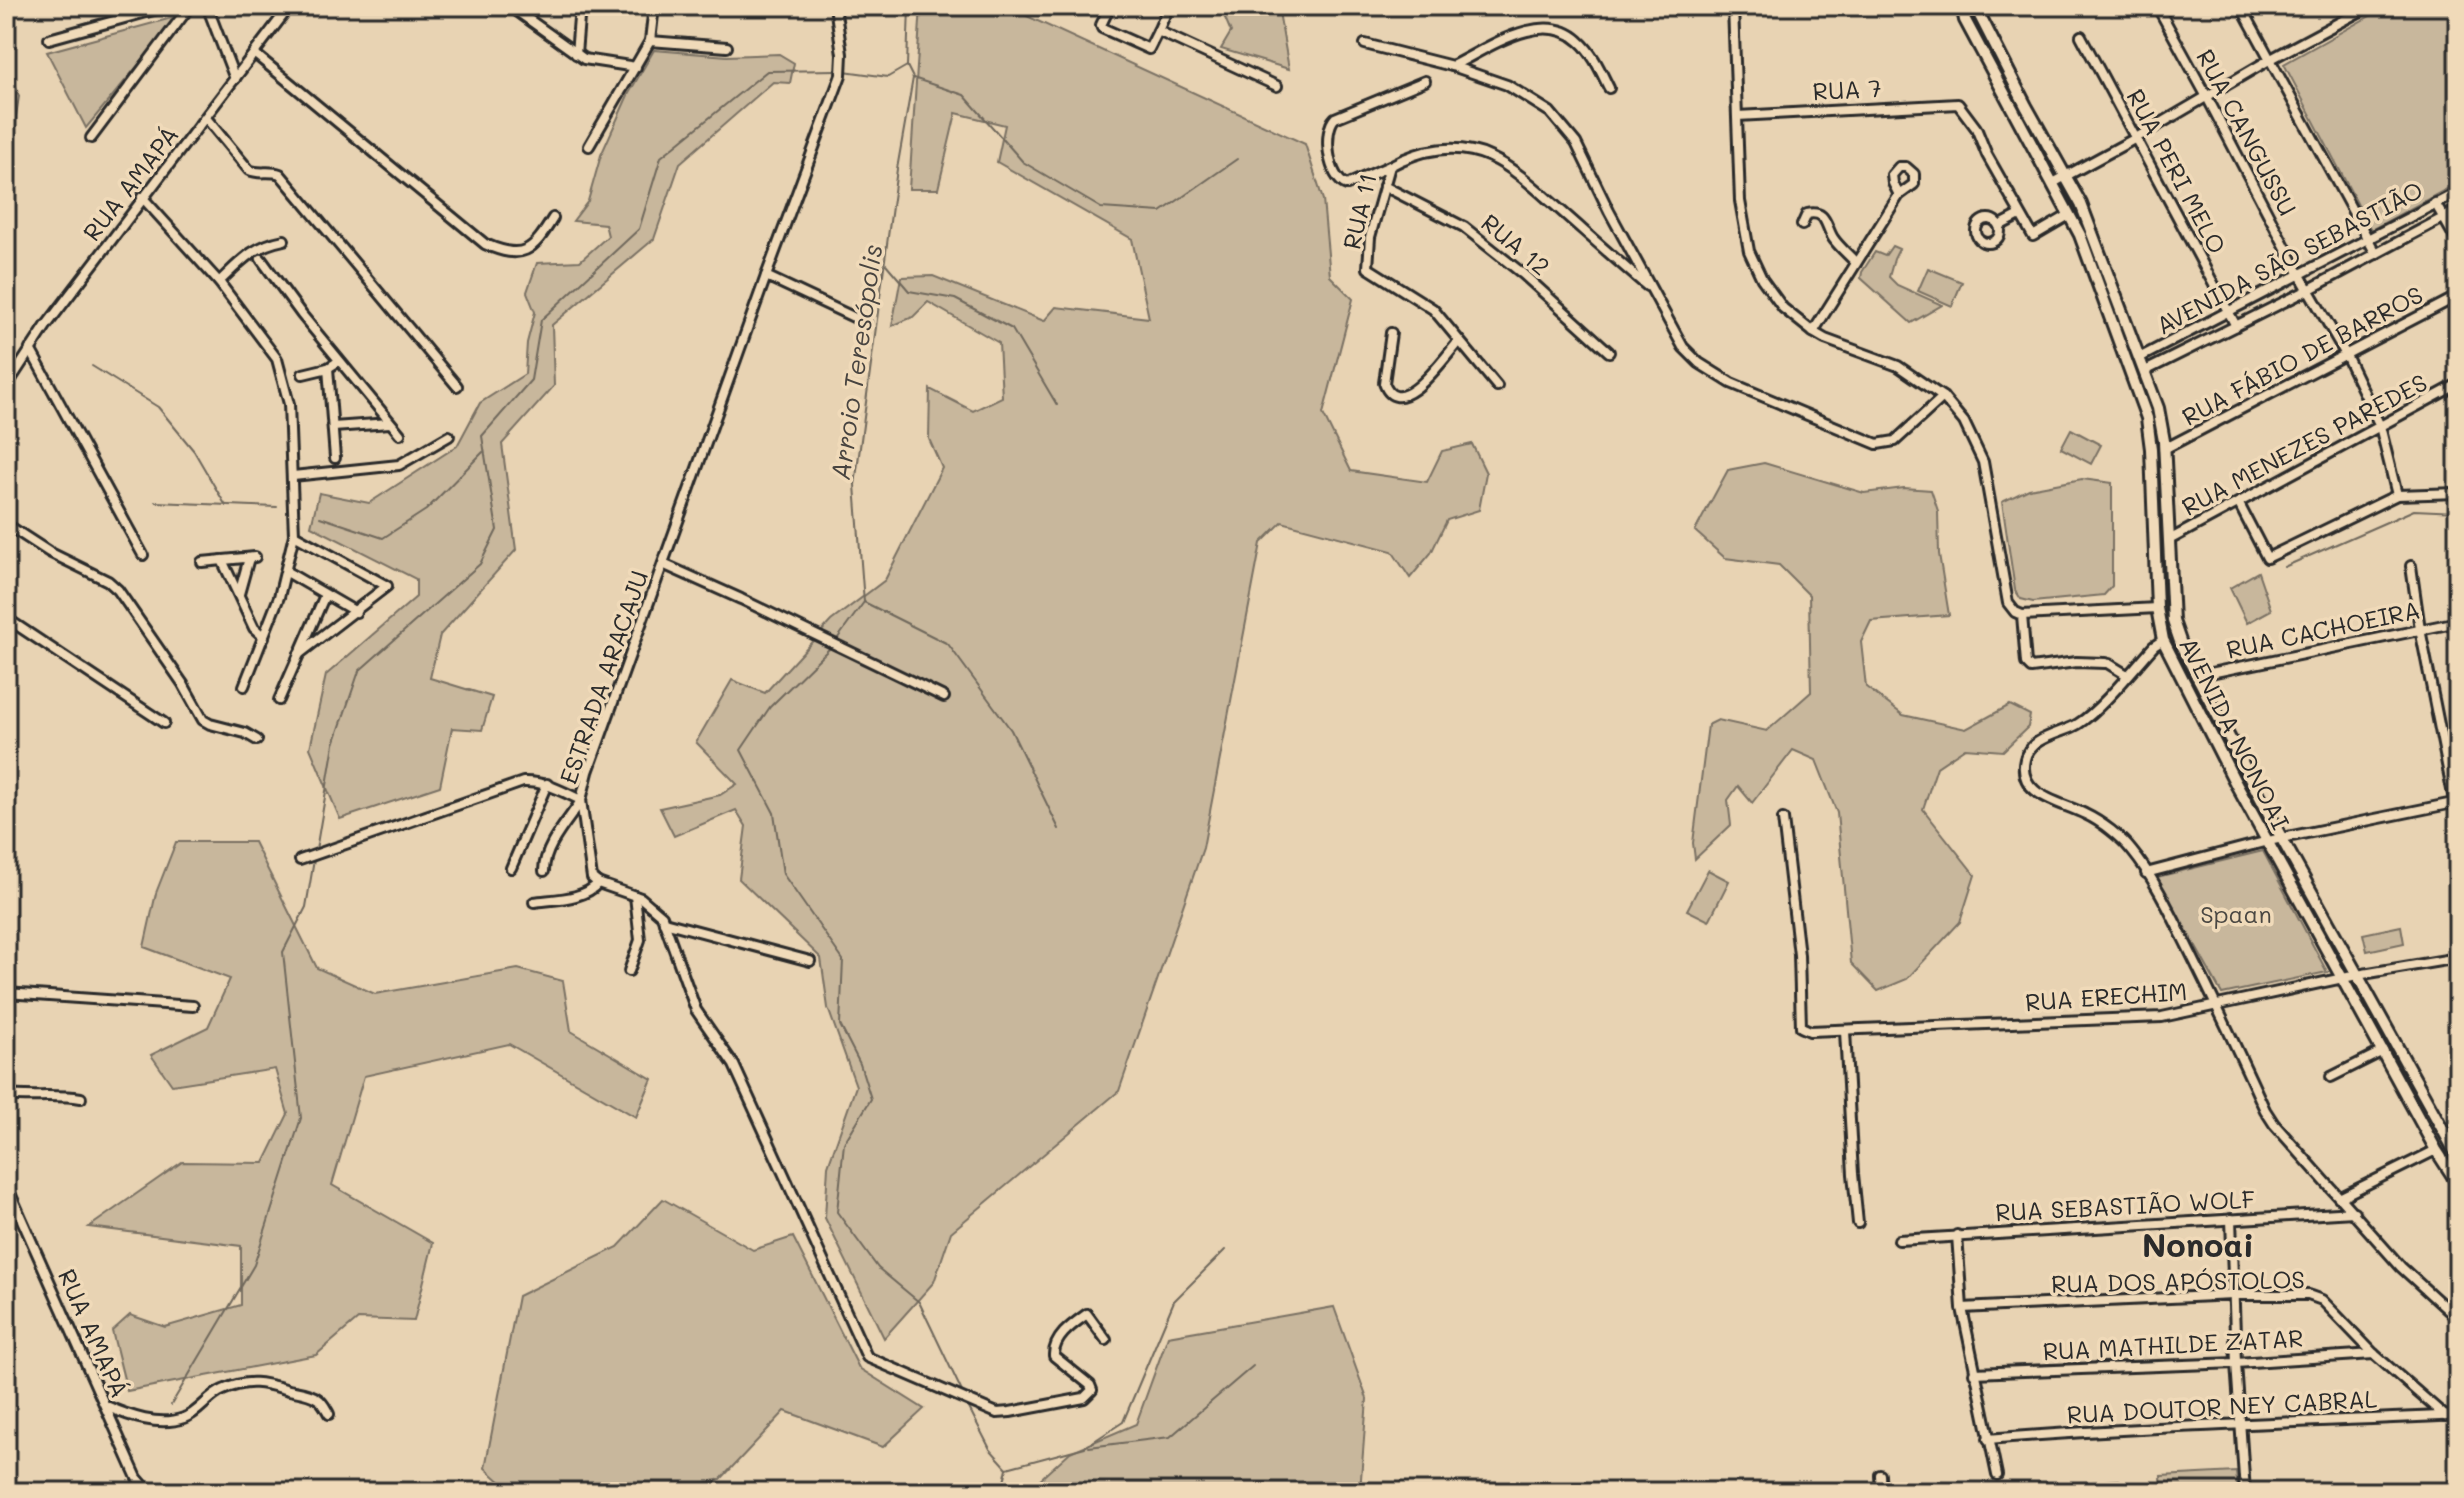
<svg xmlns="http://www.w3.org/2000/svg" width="2464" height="1498" viewBox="0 0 2464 1498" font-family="Mali,sans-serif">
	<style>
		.green { fill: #c8b79c; stroke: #7a7164; stroke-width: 2 }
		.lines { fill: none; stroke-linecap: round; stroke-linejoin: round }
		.stream { stroke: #6f685c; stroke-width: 2 }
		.minor-casing { stroke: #2b2b2b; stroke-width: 14 }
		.major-casing { stroke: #2b2b2b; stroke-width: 16 }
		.minor { stroke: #f0dab9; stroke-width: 8 }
		.major { stroke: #f0dab9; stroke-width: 10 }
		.labels { text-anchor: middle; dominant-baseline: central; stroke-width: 7; stroke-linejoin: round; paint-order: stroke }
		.street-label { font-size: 24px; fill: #2b2b2b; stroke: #f0dab9 }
		.park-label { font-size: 24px; fill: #4a4742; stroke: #f0dab9 }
		.water-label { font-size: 26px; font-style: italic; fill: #484440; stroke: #f0dab9 }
		.district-label { font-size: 32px; font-weight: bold; fill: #2b2b2b; stroke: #f0dab9 }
	</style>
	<rect width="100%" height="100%" fill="#e8d3b3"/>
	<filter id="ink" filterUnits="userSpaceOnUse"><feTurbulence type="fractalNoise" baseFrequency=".0125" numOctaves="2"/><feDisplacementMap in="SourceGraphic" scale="16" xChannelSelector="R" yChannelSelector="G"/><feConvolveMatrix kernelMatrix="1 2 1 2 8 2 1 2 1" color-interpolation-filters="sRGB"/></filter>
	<g filter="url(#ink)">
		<!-- green -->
		<g class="green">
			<polygon points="921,6 1005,6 1305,144 1323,200 1330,276 1353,299 1323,414 1351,471 1427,482 1442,451 1472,444 1486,473 1479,510 1447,520 1431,553 1410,578 1392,551 1282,522 1261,543 1203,848 1119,1091 951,1232 934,1282 884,1338 825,1218 828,1166 856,1086 828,1008 821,958 739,879 746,826 736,810 674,836 660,808 720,795 737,784 696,742 732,680 765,693 831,621 885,580 942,468 929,439 930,389 973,411 1002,397 999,343 928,302 913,317 892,326 901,277 933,276 1044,321 1056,307 1149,318 1132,239 997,162 1005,125 956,113 938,189 909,189"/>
			<polygon points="1220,6 1278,6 1289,69 1221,49 1231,32"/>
			<polygon points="2388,6 2454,6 2458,14 2458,183 2371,230 2284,64"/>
			<polygon points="179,16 86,128 47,52"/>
			<polygon points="654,50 727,56 779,54 794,63 790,83 773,82 680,163 654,239 552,325 554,386 502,444 516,550 440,635 430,678 492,697 482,730 452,728 440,786 340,819 310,748 326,675 416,597 416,579 311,526 319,493 369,503 457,446 480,403 525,374 527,343 535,312 527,292 537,263 580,261 608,236 605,224 573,221 588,201 601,155 628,95"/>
			<polygon points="1892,246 1899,249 1894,259 1889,277 1897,285 1942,305 1911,323 1861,278 1862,272 1875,252 1885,256"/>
			<polygon points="1928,268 1962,282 1952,306 1918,291"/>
			<polygon points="2071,429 2101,445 2091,464 2061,448"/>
			<polygon points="1764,463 1864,493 1904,488 1931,490 1938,511 1939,554 1949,615 1871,621 1861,642 1866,687 1903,715 1966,729 2010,705 2030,715 2028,727 2003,751 1965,748 1937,767 1923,809 1975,875 1960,922 1907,979 1878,991 1851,963 1837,813 1816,760 1793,750 1752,803 1738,786 1728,800 1731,825 1695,859 1693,843 1708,725 1718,720 1767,731 1811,692 1809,595 1779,565 1725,558 1695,531 1728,470"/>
			<polygon points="2082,479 2112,483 2112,586 2104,595 2033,602 2021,599 2015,590 2002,502 2029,489"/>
			<polygon points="2258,572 2271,610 2247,623 2230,588"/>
			<polygon points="176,842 254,842 317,968 375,994 518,969 563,981 571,1031 652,1079 636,1117 509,1044 364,1076 332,1185 433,1243 414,1321 358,1319 316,1355 127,1391 112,1331 130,1315 165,1327 241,1305 241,1246 89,1227 182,1162 264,1163 288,1114 275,1069 172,1085 151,1055 208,1027 230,979 144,947 156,893"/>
			<polygon points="2263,851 2327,972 2222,994 2157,877"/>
			<polygon points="1708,870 1729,881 1709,921 1687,910"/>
			<polygon points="2401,926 2404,943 2367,951 2363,934"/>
			<polygon points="663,1199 753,1250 793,1237 859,1368 924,1409 883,1447 785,1411 721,1479 667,1492 512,1492 485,1468 518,1296 618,1247"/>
			<polygon points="1334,1307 1367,1399 1360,1492 1026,1492 1070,1452 1136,1424 1168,1336"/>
			<polygon points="2236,1472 2238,1492 2162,1492 2161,1476"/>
			<polygon points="2119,1480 2121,1492 2008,1492 2007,1488"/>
		</g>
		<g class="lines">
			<!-- stream -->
			<g class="stream">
				<polyline points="6,60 19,96 9,162"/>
				<polyline points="844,71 888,77 907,66"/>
				<polyline points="913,78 964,95 1023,162 1101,208 1161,212 1237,159"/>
				<polyline points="886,264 909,291 955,299 1012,329 1057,405"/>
				<polyline points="92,366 158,407 194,451 226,506"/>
				<polyline points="156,502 277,507"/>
				<polyline points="320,517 383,538 426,510 483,452"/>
				<polyline points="2284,567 2414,510 2458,512"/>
				<polyline points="864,602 948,644 1011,730 1059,829"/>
				<polyline points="835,642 864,602 855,485 897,169 913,78 907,66 909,6"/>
				<polyline points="831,647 770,707 741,750 774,813 783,874 843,960 840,1025 860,1064 871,1099 844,1143 837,1212 878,1268 919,1302 964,1396"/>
				<polyline points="316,850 334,744 359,671 480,564 497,530 482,436 531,380 541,320 639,229 661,157 767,71 838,70"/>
				<polyline points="171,1405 254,1265 301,1118 283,952 306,907 314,860"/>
				<polyline points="968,1406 990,1449 1007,1468 1002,1492"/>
				<polyline points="1089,1447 1170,1437 1253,1366"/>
				<polyline points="1007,1468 1085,1447 1123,1422 1174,1301 1225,1250"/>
			</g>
			<!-- minor casing -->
			<g class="minor-casing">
				<g id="minor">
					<polyline points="207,6 235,79"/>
					<polyline points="510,6 584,59 636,67"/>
					<path d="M835,6l7,48 -1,21 -75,201 -178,496 -7,28 11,78 6,5 43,15 21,18 34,94 38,55 133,292 130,56 13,-1 74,-14 8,-8 -2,-5 -36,-29c-1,-19 19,-32 33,-42l19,26"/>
					<polyline points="1110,6 1101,25 1102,28 1149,49 1158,31 1277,86"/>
					<polyline points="1733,6 1740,201 1749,251 1762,279 1783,308 1813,332 1825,339 1898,366 1943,397 1964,422 1983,462 2008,603 2015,612 2022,615"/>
					<polyline points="2157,6 2207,97 2300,275 2345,353 2380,426 2397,495"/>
					<polyline points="2241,6 2376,254"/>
					<polyline points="1158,31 1169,6"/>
					<polyline points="2081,36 2236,326"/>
					<polyline points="49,39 168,6"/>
					<polyline points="650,41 727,47"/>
					<polyline points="1365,44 1452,66 1507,85 1550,112 1576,143 1609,211 1683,347 1699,363 1731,383 1877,444 1895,441 1943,397"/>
					<path d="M255,54l230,190c38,17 48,7 68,-26"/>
					<polyline points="576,54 580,6"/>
					<path d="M1452,66c35,-17 91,-58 127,-25 14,12 22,31 30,47"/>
					<polyline points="1737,116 1958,104 1976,128 1987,155 2033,236 2069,215"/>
					<path d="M206,118l43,52c10,5 20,0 31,4l177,212"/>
					<polyline points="91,138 190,6"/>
					<polyline points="589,146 650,41 654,6"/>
					<path d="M1390,166l-43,19c-19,-6 -25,-54 -12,-67l90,-37"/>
					<polyline points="2053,183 2136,138 2269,60 2370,6"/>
					<polyline points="1384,186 1464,227 1523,274 1609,352"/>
					<polyline points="142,197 219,282 277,359 289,404 294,535 279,597 244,686"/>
					<polyline points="2435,203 2458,243"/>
					<circle cx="1988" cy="231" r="12"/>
					<path d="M1802,225l5,-11c20,-4 18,11 26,24 6,9 16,17 23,25"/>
					<polyline points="1999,226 2020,215"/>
					<polyline points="261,259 302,315 400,434"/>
					<polyline points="766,276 866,323"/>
					<path d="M219,282c22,-21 34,-36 65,-42"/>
					<polyline points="1813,332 1899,195 1914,184 1914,174 1906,167 1899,167 1892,175 1893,183 1899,195"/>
					<path d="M1391,333l-7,50c15,42 62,-28 75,-42"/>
					<polyline points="30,349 143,555"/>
					<polyline points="2139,358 2458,192"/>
					<polyline points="328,368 335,458"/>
					<polyline points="2145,371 2308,290 2458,210"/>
					<polyline points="303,374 328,368 339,361"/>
					<path d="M1497,386l-64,-77 -65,-41 2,-31 20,-71c30,-17 68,-24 100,-9 22,10 42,28 60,44 32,28 64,57 97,85"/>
					<polyline points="6,387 46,326 290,6"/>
					<polyline points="333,427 390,423"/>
					<polyline points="2164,449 2458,296"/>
					<polyline points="293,476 399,465 449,436"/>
					<polyline points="2239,504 2267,558 2397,495 2458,493"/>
					<polyline points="6,524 49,552 108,581 118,590 183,684 203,720 210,724 245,733 257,740"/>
					<polyline points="294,535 387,586 299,654"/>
					<polyline points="2169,540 2458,384"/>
					<polyline points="222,560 254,628 264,637"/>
					<polyline points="202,562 255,557"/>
					<polyline points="663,564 741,599 944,697"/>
					<polyline points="2411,566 2420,629 2458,820"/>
					<polyline points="287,572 356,612"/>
					<polyline points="239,594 249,558"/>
					<polyline points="2022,615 2157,608"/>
					<polyline points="2022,615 2026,663 2031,668 2076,662 2105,663"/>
					<polyline points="6,618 164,723"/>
					<path d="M2163,640l-9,6c-19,21 -53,64 -76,78 -17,10 -48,13 -53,35 -9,37 37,43 60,55 17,8 36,23 47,37 23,28 39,63 55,95 27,54 53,109 78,164l9,14 127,143 57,52"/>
					<polyline points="2109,664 2127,675"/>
					<polyline points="2196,676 2458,622"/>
					<polyline points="279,700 325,595"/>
					<polyline points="1783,819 1799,955 1801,1027 1810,1031 2162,1017 2357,975 2458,958"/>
					<path d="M300,860l223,-78c22,-1 38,9 58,18"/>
					<polyline points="511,868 547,784"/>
					<path d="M544,871c0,-25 24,-50 37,-70"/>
					<polyline points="2146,873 2268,841 2458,802"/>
					<path d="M534,902c21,-3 50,-2 64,-19"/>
					<polyline points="664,922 810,961"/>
					<polyline points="629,971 640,940 635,896"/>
					<polyline points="6,993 193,1006"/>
					<polyline points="1845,1031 1853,1174 1858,1223"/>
					<polyline points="2331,1077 2383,1051"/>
					<path d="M6,1095c25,3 50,-1 75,3"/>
					<polyline points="6,1184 137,1478 144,1486 154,1492"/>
					<polyline points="2341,1197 2436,1150"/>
					<polyline points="2231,1219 2236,1363 2245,1492"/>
					<polyline points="1957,1235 1962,1308 1997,1475"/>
					<polyline points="1899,1240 2354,1212"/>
					<polyline points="1962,1308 2233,1295 2308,1295 2322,1300 2374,1354 2445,1416"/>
					<polyline points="1974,1373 2236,1363 2374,1354"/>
					<path d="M106,1406c23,10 53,21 78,12 15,-5 24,-22 39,-28 26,-12 41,-7 66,0 9,2 21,3 29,9 5,3 8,10 11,15"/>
					<path d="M1988,1439c156,-13 313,-16 470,-24"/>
					<polyline points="1880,1475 1881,1492"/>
				</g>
			</g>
			<!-- major casing -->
			<g class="major-casing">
				<g id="major">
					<polyline points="1962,6 1965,20 2080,235 2147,418 2151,449 2157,608 2163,640 2236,784 2436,1150 2458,1184"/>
					<polyline points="1975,6 2026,106 2081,204 2158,408 2164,441 2173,621 2182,647 2282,839 2458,1157"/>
				</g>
			</g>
			<!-- minor -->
			<use href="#minor" class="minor"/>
			<!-- major -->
			<use href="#major" class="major"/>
		</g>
	</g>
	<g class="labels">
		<!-- street labels -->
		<g class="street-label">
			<text transform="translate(1847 89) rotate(-3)">RUA 7</text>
			<text transform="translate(2247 132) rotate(62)">RUA CANGUSSU</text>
			<text transform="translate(2177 171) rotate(62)">RUA PERI MELO</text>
			<text transform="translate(130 183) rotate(-52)">RUA AMAPÁ</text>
			<text transform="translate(1359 211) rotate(-77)">RUA 11</text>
			<text transform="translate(1516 244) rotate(40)">RUA 12</text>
			<text transform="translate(2289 257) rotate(-28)">AVENIDA SÃO SEBASTIÃO</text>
			<text transform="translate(2302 355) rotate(-28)">RUA FÁBIO DE BARROS</text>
			<text transform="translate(2304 444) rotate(-28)">RUA MENEZES PAREDES</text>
			<text transform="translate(2323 629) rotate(-12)">RUA CACHOEIRA</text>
			<text transform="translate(603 677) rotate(-71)">ESTRADA ARACAJU</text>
			<text transform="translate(2235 733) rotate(63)">AVENIDA NONOAI</text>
			<text transform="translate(2106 996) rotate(-4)">RUA ERECHIM</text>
			<text transform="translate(2125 1205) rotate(-3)">RUA SEBASTIÃO WOLF</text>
			<text transform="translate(2178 1281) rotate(-1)">RUA DOS APÓSTOLOS</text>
			<text transform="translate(94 1333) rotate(66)">RUA AMAPÁ</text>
			<text transform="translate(2173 1344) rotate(-3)">RUA MATHILDE ZATAR</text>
			<text transform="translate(2222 1406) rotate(-3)">RUA DOUTOR NEY CABRAL</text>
		</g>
		<!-- park labels -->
		<g class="park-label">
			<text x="2236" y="913">Spaan</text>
		</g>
		<!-- water labels -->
		<g class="water-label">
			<text transform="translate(856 362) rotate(-82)">Arroio Teresópolis</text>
		</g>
		<!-- district labels -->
		<g class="district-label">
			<text x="2198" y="1244">Nonoai</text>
		</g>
	</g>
	<!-- margin -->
	<rect width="2464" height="1498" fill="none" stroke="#f0dab9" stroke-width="32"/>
	<rect x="16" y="16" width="2432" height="1466" fill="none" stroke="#2b2b2b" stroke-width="3" filter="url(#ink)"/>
</svg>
